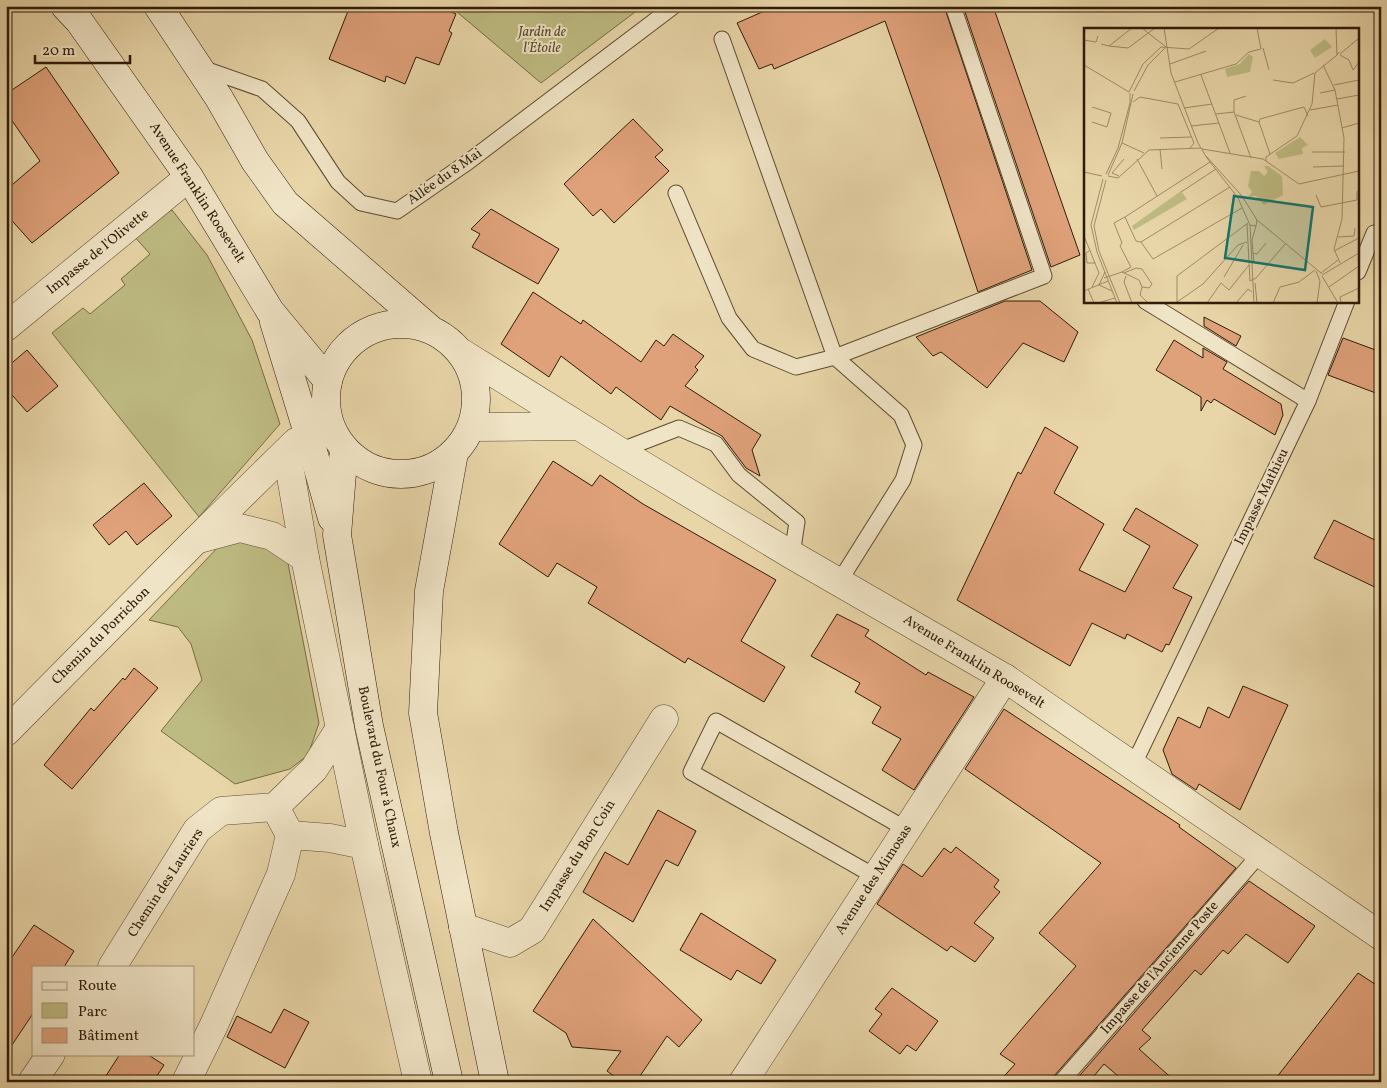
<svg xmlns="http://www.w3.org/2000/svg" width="1387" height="1088" viewBox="0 0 1387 1088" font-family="Vollkorn,serif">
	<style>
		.green { fill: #bebb82; stroke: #766b45 }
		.building { fill: #dfa17a; stroke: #2f1b08 }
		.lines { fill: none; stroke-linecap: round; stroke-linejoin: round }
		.service-casing { stroke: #5d4a30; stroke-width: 17 }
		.minor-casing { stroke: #5d4a30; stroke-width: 29 }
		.tertiary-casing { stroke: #5d4a30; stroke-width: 29 }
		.secondary-casing { stroke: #2f1b08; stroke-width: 29 }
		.service { stroke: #f0e4c6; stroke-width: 15 }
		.minor { stroke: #f0e4c6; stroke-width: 28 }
		.tertiary { stroke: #f0e4c6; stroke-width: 28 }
		.secondary { stroke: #f0e4c6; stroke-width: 28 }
		.labels { text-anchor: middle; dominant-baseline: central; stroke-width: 4; stroke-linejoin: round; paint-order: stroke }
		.park-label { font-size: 14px; font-style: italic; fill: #5a4b2d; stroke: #f0e4c6 }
		.street-label { font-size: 14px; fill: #2f1b08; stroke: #f0e4c6 }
		.inset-road { fill: none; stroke: #9e8b68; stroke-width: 1 }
		.view { fill: #0f766e; fill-opacity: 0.15; stroke: #0f766e; stroke-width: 2.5 }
		.inset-edge { fill: none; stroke: #2f1b08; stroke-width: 2.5 }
	</style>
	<rect width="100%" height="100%" fill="#e8d5a8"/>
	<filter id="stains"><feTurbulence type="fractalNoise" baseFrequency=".004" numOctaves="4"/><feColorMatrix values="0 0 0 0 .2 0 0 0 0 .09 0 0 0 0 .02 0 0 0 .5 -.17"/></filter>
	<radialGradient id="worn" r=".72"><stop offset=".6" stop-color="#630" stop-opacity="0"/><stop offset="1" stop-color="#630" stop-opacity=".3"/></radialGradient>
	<!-- green -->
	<g class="green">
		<polygon points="450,6 643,6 541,83"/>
		<polygon points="172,210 207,255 252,340 280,424 199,517 52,333 83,308 90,314 125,285 121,279 150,254 133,235 155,217"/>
		<polygon points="251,534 285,548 319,723 308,755 290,769 235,784 161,731 202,680 191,644 178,627 149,620 220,545"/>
	</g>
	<!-- building -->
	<g class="building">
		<polygon points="350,6 437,6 456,14 449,31 452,33 439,65 416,57 405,84 386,76 385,82 329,59"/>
		<polygon points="776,6 944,6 1032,270 978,292 940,177 885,21 774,69 772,64 759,69 737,23"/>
		<polygon points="963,6 993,6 1080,255 1051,267"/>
		<polygon points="46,67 119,173 32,243 6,214 6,190 40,161 6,112 6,94"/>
		<polygon points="633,119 663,150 655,157 669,171 614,223 601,209 593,216 564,184"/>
		<polygon points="491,209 559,249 538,284 472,247 480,234 471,229"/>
		<polygon points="533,292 581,324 583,320 641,362 656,340 664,346 673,334 704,356 695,367 698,370 685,386 761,435 752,450 760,476 746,468 722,436 670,406 661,420 616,387 611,394 561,356 549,377 501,344"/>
		<polygon points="1005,301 1040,301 1078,332 1064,362 1023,343 987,388 941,352 933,356 916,337"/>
		<polygon points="1204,317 1241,336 1236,346 1204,326"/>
		<polygon points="1343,338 1381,352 1381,395 1328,375"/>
		<polygon points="1174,340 1203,358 1203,348 1227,362 1223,369 1281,404 1283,415 1275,435 1214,399 1211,403 1207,400 1201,411 1201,397 1156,370"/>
		<polygon points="27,350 58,386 27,412 6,388 6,368"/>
		<polygon points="1045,427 1078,447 1054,493 1104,524 1079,570 1125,592 1150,546 1123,530 1136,508 1198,545 1173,588 1192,597 1169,645 1166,644 1162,652 1127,634 1125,639 1092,623 1070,666 957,600 1018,472 1021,474"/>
		<polygon points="553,461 592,486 600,475 643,504 776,580 741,641 785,667 764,702 688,658 685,663 588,603 597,587 557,563 548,577 499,544"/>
		<polygon points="144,483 172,516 137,545 126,531 109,545 93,525"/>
		<polygon points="1334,520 1381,543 1381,590 1314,558"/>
		<polygon points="837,614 869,630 865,636 926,675 928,672 974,697 914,790 882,770 901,739 872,723 881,707 855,692 860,683 811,656"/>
		<polygon points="134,668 158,688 72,789 44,765 91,708 94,711 123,678 125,680"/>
		<polygon points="1243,686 1288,705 1240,810 1199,784 1196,790 1172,774 1163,750 1178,717 1200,728 1208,707 1229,718"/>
		<polygon points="1004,709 1180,825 1179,827 1236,868 1054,1076 1052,1082 999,1082 1015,1064 1000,1054 1076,966 1039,933 1101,863 965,769"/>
		<polygon points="658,810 696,831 678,866 666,860 633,922 583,892 605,852 628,865"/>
		<polygon points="956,847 999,880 994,887 1000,892 974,923 994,938 975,962 951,946 947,951 877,904 903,864 922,877 944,848 951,853"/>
		<polygon points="1249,881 1315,926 1288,963 1246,934 1228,954 1223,950 1201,975 1195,970 1142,1030 1151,1038 1139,1049 1176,1082 1125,1082 1104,1064 1089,1082 1074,1082"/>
		<polygon points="701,913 776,960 761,984 737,970 731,980 680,950"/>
		<polygon points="593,919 702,1020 679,1047 667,1036 636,1082 622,1082 607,1071 621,1051 572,1047 566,1033 533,1011"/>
		<polygon points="34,925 74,951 64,967 34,967 34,1012 6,1054 6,966"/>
		<polygon points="1358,973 1381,988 1381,1069 1372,1082 1273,1082"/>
		<polygon points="892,988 938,1021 916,1051 907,1045 900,1054 869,1031 882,1014 875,1009"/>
		<polygon points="284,1009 309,1022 285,1068 227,1037 237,1016 271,1033"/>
		<polygon points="120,1054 147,1054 164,1065 153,1082 102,1082"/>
	</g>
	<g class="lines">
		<!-- service casing -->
		<g class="service-casing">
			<g id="service">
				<polyline points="722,39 835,357 901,415 914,445 903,480 839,582"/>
				<polyline points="202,68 262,89 298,121 338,182 361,203 397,211 468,162 674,6"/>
				<polyline points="676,193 729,318 753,349 796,367 835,357 1044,276 953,6"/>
				<polyline points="1358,272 1374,233"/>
				<polyline points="1308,401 1347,301"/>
				<polyline points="619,451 679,428 716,444 739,475 797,522 792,555"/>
				<polyline points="1133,766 1308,401 1145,301"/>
				<polyline points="876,877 691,772 716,721 906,829"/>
				<polyline points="1061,1082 1260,854"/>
			</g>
		</g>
		<!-- minor casing -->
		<g class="minor-casing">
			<g id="minor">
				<polyline points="6,327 189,177"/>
				<polyline points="287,453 305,558 364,845 418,1082"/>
				<polyline points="199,539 240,528 272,536 305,558"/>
				<polyline points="6,732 195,541 296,442"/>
				<polyline points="290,835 330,838 364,845"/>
				<polyline points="463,927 510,943 532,930 664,719"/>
				<polyline points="112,967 197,830 221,811 275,807 314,769 340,728"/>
				<polyline points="32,1082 51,1054"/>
				<polyline points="186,1082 213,1027 281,874 290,835 275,807"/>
				<polyline points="743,1082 1005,678"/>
			</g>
		</g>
		<!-- tertiary casing -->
		<g class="tertiary-casing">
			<g id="tertiary">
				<polyline points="462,353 619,451 792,555 1005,678 1381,936"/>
				<polyline points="472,427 578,426"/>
			</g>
		</g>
		<!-- secondary casing -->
		<g class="secondary-casing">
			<g id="secondary">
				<polyline points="65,6 79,21 189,177 270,311 328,381"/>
				<polyline points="158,6 219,98 255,161 285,203 429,328"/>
				<polyline points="274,322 307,430 332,518"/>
				<circle cx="401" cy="399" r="75"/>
				<polyline points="344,448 337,535 369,726 449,1082"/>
				<polyline points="454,453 429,591 423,713 444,833 495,1082"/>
			</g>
		</g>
		<!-- service -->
		<use href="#service" class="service"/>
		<!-- minor -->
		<use href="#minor" class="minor"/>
		<!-- tertiary -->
		<use href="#tertiary" class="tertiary"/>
		<!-- secondary -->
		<use href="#secondary" class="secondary"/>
	</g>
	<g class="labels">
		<!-- park labels -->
		<g class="park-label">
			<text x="542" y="32">Jardin de<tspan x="542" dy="16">l'Étoile</tspan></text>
		</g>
		<!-- street labels -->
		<g class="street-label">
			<text transform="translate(445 177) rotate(-35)">Allée du 8 Mai</text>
			<text transform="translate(197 193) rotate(57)">Avenue Franklin Roosevelt</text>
			<text transform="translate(98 252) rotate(-39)">Impasse de l'Olivette</text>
			<text transform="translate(1262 497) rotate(-64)">Impasse Mathieu</text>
			<text transform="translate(101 636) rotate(-45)">Chemin du Porrichon</text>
			<text transform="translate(974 662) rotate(32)">Avenue Franklin Roosevelt</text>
			<text transform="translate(379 767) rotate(78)">Boulevard du Four à Chaux</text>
			<text transform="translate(578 856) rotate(-58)">Impasse du Bon Coin</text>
			<text transform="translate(874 880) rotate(-57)">Avenue des Mimosas</text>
			<text transform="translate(166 883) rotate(-57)">Chemin des Lauriers</text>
			<text transform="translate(1160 968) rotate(-49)">Impasse de l'Ancienne Poste</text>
		</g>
	</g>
	<!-- overview -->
	<g transform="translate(1084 28)">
		<rect width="275" height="275" fill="#e8d5a8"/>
		<path d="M241,11l7,8 -17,11 -5,-8zM165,26l4,3 -3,15 -23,5 -2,-8 15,-5zM216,109l8,8 -6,3 1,6 -24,5 -4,-6zM180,138h4l14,10 1,19 -19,10 -8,-9 -8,1 4,-5 -4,-6 3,-15h8l5,5 4,-4zM97,163l6,8 -53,31 -2,-4z" fill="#bebb82"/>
		<path class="inset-road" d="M1,0l-1,12 12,2 2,-6M58,0l24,19M80,0l7,45 27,70 9,15 31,40 12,27 6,1 1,-6 -15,-24 -36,-40M252,0l1,27 2,-3M17,16l8,2 23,-18M25,18l19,2 27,-20M179,20l6,22M256,26l19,-16M256,27l9,5 4,10 6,-8M86,36l36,-13M0,37l45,27M239,37l12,25 9,48 -2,81 -8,30 6,14M117,47l29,78M189,52l20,3 21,-10M91,54l61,-18 13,-12 12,-3 -4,-21M250,57l25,-5M50,63l14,-26 17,-17M45,64l14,-28 18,-17 28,2 30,-21M236,65l15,-3M253,71l22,-4M49,74l7,-5 38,7 16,39 -4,5M8,79l19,6 -4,14 -15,-5M100,80l28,-4M226,82l28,-5M150,84v-12l12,-4M132,86l18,-2 17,46M152,87l23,7 11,32M175,94l1,-3 44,-12 4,9M107,98l28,-3M258,100l17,-5M76,110l31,-1M38,115l22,10M76,121l2,20M118,121l61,10 36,25 60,-13M228,124h33M53,131l20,37M182,133v-4l31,-21 15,-32 3,-31 22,-18M126,134l-85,55 11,24 5,1 12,17 89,-51M229,139l31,-1M0,144l18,4M22,146l12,-26 12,-45v-10M24,147l14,-32 11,-49M24,148l10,2 31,-28 52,-2M35,148l-7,-3 12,-14M19,151l-12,46 6,27 20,51M22,152l-12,46 5,25 21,52M97,164l35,-23M232,167l5,12 36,-7v-9M173,192l64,53M163,196l3,57 6,-3 30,-35M166,197l4,78M0,208l15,37 -7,14M254,209l16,-1 1,-8M57,214l89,-55M5,223l-3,2 1,10h8M250,223l25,-13M169,225l4,1 9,-11M170,235l-2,-23 4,-14M232,243l4,10 -3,22M21,244l-6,13 13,6M38,244l9,-5 -11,-21 2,-3 -8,-20 11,-6M40,245l12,-5 6,1 10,15 -3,4 -7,-1M237,245l17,-13M238,247l37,-22M42,248l-2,6 8,21M238,248l16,27M140,249l19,-32M20,250l18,-6 17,8 3,7M171,255l2,20M58,259l-2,8 8,8M245,259l30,-21M4,261l6,14M0,263l24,-10M93,274l26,-18 35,-39 9,-3M14,275l17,-5M93,275v-27l71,-53M123,275l14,-20 8,7 20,-25M152,275l12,-14 4,3M189,275l7,-16 19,-5 16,-12M257,275l-1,-6 19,-9"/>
		<path class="view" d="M150,168l79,11 -8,63 -80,-12z"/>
		<rect width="275" height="275" class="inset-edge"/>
	</g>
	<!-- margin -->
	<rect width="1387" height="1088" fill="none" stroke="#e8d5a8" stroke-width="25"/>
	<rect x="8" y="8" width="1372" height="1073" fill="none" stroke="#2f1b08" stroke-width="2.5"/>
	<rect x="12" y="12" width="1362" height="1063" fill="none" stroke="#2f1b08"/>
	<!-- legend -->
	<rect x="32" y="966" width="162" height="90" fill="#f0e4c6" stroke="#a3947a"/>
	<rect x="42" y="982" width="25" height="8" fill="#f0e4c6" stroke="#a3947a"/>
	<text x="78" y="990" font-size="15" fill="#2f1b08">Route</text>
	<rect x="42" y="1003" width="25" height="15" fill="#bebb82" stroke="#a3947a"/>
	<text x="78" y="1016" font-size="15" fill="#2f1b08">Parc</text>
	<rect x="42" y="1028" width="25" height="15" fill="#dfa17a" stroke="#a3947a"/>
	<text x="78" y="1040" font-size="15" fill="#2f1b08">Bâtiment</text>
	<!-- scale -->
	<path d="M35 55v8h95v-8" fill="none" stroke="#2f1b08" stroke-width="2.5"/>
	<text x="42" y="55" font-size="15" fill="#2f1b08" stroke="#f0e4c6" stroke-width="4" paint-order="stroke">20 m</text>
	<rect width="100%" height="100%" filter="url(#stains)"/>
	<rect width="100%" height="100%" fill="url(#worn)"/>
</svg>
